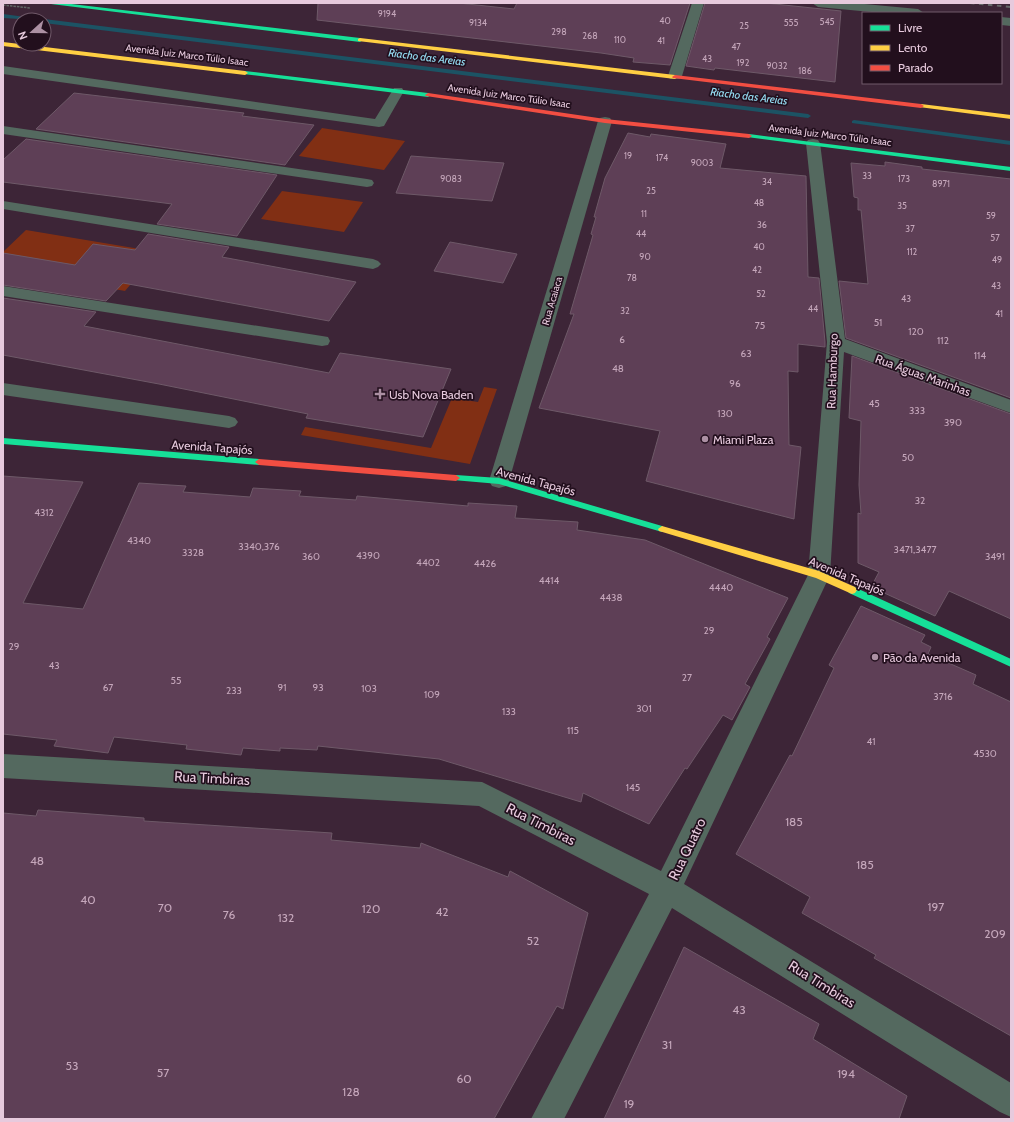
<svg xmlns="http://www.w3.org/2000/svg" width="1014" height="1122" viewBox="0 0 1014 1122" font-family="Cabin,sans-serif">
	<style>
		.green { fill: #812f14 }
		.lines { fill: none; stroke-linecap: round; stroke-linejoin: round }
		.stream { fill: #1c5364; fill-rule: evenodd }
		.building { fill: #5e3f56; stroke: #6e5968 }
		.path { stroke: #626766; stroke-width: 1.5; stroke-dasharray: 2.5 1; stroke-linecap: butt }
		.lane { fill: #54695f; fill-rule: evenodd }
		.street { fill: #54695f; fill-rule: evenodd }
		.fast { fill: #16e098; fill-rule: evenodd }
		.slow { fill: #ffcf43; fill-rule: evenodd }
		.jam { fill: #f24e42; fill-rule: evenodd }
		.rail { stroke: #666869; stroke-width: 2; stroke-dasharray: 4.5 4.5; stroke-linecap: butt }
		.poi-dot { fill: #ac90a3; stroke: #220f1d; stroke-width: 1.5 }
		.labels { text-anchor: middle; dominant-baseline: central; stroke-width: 3.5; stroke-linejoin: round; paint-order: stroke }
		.far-number-label { font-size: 9px; fill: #c5a7bb }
		.far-street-label { font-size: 10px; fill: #e7cadd; stroke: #220f1d }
		.number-label { font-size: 10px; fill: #c5a7bb }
		.far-water-label { font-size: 11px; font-style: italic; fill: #96e0f6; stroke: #220f1d }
		.street-label { font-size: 12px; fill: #e7cadd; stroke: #220f1d }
		.poi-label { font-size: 12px; fill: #e7cadd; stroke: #220f1d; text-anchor: start }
		.near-number-label { font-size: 12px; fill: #c5a7bb }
		.near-street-label { font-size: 14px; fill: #e7cadd; stroke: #220f1d }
	</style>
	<rect width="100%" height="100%" fill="#3d2537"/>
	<!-- green -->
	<g class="green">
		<polygon points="322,128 405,141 384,170 299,156"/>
		<polygon points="282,191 363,202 344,232 261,219"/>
		<polygon points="26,230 158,252 125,291 3,269 3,252"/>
		<polygon points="484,387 497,389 470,464 301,435 305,427 431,448 452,398 478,402"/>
	</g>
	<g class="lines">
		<!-- stream -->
		<g class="stream">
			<polygon points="3,14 33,18 36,20 3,18"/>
			<polygon points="44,19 808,114 811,116 808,118 44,23 44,20 42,20"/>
			<polygon points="854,120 1011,141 1011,145 852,123 852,121"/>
		</g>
	</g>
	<!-- building -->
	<g class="building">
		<polygon points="318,3 458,3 514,9 517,3 690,3 670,65 633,62 634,58 601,53 317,20"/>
		<polygon points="705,3 765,3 841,11 835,82 758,73 715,68 714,70 686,66"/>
		<polygon points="74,93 244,113 242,116 314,125 285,165 36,129"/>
		<polygon points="628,133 650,137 651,134 726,144 720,168 806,176 808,277 819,278 825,342 825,347 798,344 798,372 788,371 789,445 801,447 794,519 646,481 660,431 539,408 574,314 570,314 593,235 591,234 596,217 594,217 605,178"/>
		<polygon points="26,139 277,175 237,236 157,224 172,204 3,182 3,160"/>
		<polygon points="411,156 504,163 492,201 396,193"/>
		<polygon points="885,162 922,167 922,169 1011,179 1011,398 846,338 839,281 868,284 861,210 858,210 858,198 854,197 851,163 885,166"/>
		<polygon points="148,234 229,247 222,257 356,282 329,321 123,283 106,301 3,285 3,253 75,265 93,244 135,250"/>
		<polygon points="450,242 517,254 503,283 434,271"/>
		<polygon points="3,298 96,312 84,326 329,373 340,353 451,369 423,437 306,418 308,414 159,384 3,355"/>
		<polygon points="852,356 1011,414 1011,619 949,591 935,616 871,587 879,572 858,563 858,513 861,514 859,485 861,421 849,418"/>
		<polygon points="3,476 83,482 23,603 83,609 139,483 186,486 183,492 250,497 253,488 301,491 299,496 356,500 357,496 468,506 468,503 517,506 515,518 578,522 577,530 645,540 788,598 767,637 770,639 745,684 750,687 732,720 723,715 687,769 685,768 649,824 583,793 581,802 439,759 318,746 317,750 280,748 280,751 243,748 241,755 186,749 187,745 114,737 108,753 54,746 57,740 3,734"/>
		<polygon points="861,606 925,635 921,642 931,647 928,654 976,675 973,684 1011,702 1011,1036 874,958 876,955 802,913 810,897 736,854 790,755 792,756 834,668 829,665"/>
		<polygon points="38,810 144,818 144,821 332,833 331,840 420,848 421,843 508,877 510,871 588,913 563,1009 557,1006 494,1119 3,1119 3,813 36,816"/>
		<polygon points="684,947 819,1024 813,1039 907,1096 899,1119 604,1119"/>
	</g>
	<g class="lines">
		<!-- path -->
		<polyline class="path" points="3,5 30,8"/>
		<!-- lane -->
		<g class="lane">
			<polygon points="3,66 375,119 394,88 402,88 404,91 384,126 379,127 3,74"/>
			<polygon points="3,126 367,179 372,180 374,183 372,186 367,187 3,134"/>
			<polygon points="3,201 373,259 378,261 381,264 378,267 373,269 3,209"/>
			<polygon points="3,286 322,336 328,337 330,341 328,345 322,346 3,296"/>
			<polygon points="3,383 229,416 235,418 238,422 235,426 229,428 3,395"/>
		</g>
		<!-- street -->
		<g class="street">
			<polygon points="692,3 704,3 682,76 680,79 670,79 668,76"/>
			<polygon points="812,3 854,3 918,9 924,13 882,13 818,7"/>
			<polygon points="1001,17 1011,18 1011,26 1001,25"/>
			<polygon points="605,117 610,118 612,121 509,481 506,486 499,488 492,486 489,481 598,121 600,118"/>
			<polygon points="813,139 818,140 820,143 845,339 1011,400 1011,413 844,352 830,575 684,884 1011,1083 1011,1117 1000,1112 672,908 564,1119 531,1119 649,894 479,806 3,778 3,754 482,782 661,871 808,575 827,342 806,143 808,140"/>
		</g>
		<!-- fast -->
		<g class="fast">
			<polygon points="49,3 63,3 360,38 363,40 360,42 51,4"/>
			<polygon points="245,71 428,93 431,95 428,97 243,74 243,72"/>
			<polygon points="749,134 1011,167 1011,171 747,137 746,136"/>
			<polygon points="3,438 259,459 263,462 259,465 3,444"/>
			<polygon points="456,475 499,478 662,526 666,529 662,532 499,484 453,480 452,478"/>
			<polygon points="852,586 1011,659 1011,667 849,593 847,590 849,587"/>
		</g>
		<!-- slow -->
		<g class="slow">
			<polygon points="360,38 675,75 678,77 675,79 358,41 358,39"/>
			<polygon points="3,42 245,71 248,73 245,75 3,46"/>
			<polygon points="921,104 1011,115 1011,119 919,107 919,105"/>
			<polygon points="662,526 819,571 855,587 857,590 855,593 852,594 816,578 659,531 658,529"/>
		</g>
		<!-- jam -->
		<g class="jam">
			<polygon points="675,75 921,104 924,106 921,108 673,78 672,77"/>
			<polygon points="428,93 605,119 749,134 752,136 749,138 605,123 426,96 425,95"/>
			<polygon points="259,459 456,475 460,478 456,481 259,465 255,462"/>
		</g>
		<!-- rail -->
		<polyline class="rail" points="970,3 1011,7"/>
	</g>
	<!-- markers -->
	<g class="poi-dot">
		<path d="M378 388h4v4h4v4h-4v4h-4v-4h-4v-4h4z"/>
		<circle cx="705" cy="439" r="4"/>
		<circle cx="875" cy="657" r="4"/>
	</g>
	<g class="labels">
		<!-- far-number labels -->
		<g class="far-number-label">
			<text x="387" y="13">9194</text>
			<text x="665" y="20">40</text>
			<text x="827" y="21">545</text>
			<text x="478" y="22">9134</text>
			<text x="791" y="22">555</text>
			<text x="744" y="25">25</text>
			<text x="559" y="31">298</text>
			<text x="590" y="35">268</text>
			<text x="620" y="39">110</text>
			<text x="661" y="40">41</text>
			<text x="736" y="46">47</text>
			<text x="707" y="58">43</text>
			<text x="743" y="62">192</text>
			<text x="777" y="65">9032</text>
			<text x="805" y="70">186</text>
			<text x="628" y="155">19</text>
			<text x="662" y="157">174</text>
			<text x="702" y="162">9003</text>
			<text x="867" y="175">33</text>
			<text x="451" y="178">9083</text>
			<text x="904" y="178">173</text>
			<text x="767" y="181">34</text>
			<text x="941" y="183">8971</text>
			<text x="651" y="190">25</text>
			<text x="759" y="202">48</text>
			<text x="902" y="205">35</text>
			<text x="644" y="213">11</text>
			<text x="991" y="215">59</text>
			<text x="762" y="224">36</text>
			<text x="910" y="228">37</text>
			<text x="641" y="233">44</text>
			<text x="995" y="237">57</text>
			<text x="759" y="246">40</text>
			<text x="912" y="251">112</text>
			<text x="645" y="256">90</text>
			<text x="997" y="259">49</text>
			<text x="757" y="269">42</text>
			<text x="632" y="277">78</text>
			<text x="996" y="285">43</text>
			<text x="761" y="293">52</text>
			<text x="906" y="298">43</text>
			<text x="813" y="308">44</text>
			<text x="625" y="310">32</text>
			<text x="999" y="313">41</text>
		</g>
		<!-- far-street labels -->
		<g class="far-street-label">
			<text transform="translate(187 55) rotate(7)">Avenida Juiz Marco Túlio Isaac</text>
			<text transform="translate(509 96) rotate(8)">Avenida Juiz Marco Túlio Isaac</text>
			<text transform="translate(830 135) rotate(7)">Avenida Juiz Marco Túlio Isaac</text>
			<text transform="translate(552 301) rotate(-74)">Rua Acaiaca</text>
		</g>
		<!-- number labels -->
		<g class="number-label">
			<text x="878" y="322">51</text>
			<text x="760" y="325">75</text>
			<text x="916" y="331">120</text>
			<text x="622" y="339">6</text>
			<text x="943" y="340">112</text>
			<text x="746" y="353">63</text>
			<text x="980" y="355">114</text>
			<text x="618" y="368">48</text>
			<text x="735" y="383">96</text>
			<text x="874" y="403">45</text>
			<text x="917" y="410">333</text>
			<text x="725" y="413">130</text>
			<text x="953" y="422">390</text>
			<text x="908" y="457">50</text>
			<text x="920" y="500">32</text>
			<text x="44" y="512">4312</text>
			<text x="139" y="540">4340</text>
			<text x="259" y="546">3340,376</text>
			<text x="915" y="549">3471,3477</text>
			<text x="193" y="552">3328</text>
			<text x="368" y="555">4390</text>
			<text x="311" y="556">360</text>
			<text x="995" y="556">3491</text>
			<text x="428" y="562">4402</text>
			<text x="485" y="563">4426</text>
			<text x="549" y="580">4414</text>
			<text x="721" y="587">4440</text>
			<text x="611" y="597">4438</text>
			<text x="709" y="630">29</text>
			<text x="14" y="646">29</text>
			<text x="54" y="665">43</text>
			<text x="687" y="677">27</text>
			<text x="176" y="680">55</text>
			<text x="108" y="687">67</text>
			<text x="282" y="687">91</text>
			<text x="318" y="687">93</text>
			<text x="369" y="688">103</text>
			<text x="234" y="690">233</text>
			<text x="432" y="694">109</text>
			<text x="943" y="696">3716</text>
			<text x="644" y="708">301</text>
			<text x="509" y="711">133</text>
			<text x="573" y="730">115</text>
			<text x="871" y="741">41</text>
			<text x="985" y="753">4530</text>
			<text x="633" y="787">145</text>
		</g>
		<!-- far-water labels -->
		<g class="far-water-label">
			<text transform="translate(427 57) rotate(7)">Riacho das Areias</text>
			<text transform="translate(749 96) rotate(7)">Riacho das Areias</text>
		</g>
		<!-- street labels -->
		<g class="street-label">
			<text transform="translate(832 371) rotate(-88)">Rua Hamburgo</text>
			<text transform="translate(923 375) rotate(20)">Rua Águas Marinhas</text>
			<text transform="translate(212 447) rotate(4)">Avenida Tapajós</text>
			<text transform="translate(536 481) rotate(15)">Avenida Tapajós</text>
			<text transform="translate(847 576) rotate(23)">Avenida Tapajós</text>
		</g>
		<!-- poi labels -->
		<g class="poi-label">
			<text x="389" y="394">Usb Nova Baden</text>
			<text x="713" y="439">Miami Plaza</text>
			<text x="883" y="657">Pão da Avenida</text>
		</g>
		<!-- near-number labels -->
		<g class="near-number-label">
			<text x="794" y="821">185</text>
			<text x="37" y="860">48</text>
			<text x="865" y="864">185</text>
			<text x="88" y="899">40</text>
			<text x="936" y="906">197</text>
			<text x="165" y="907">70</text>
			<text x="371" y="908">120</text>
			<text x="442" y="911">42</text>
			<text x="229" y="914">76</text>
			<text x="286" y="917">132</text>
			<text x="995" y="933">209</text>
			<text x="533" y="940">52</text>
			<text x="739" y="1009">43</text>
			<text x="667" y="1044">31</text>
			<text x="72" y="1065">53</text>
			<text x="163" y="1072">57</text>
			<text x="846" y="1073">194</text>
			<text x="464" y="1078">60</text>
			<text x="351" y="1091">128</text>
			<text x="629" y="1103">19</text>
		</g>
		<!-- near-street labels -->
		<g class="near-street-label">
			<text transform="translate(212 778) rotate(3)">Rua Timbiras</text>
			<text transform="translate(541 824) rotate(27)">Rua Timbiras</text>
			<text transform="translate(687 849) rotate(-64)">Rua Quatro</text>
			<text transform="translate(822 984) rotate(32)">Rua Timbiras</text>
		</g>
	</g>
	<!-- border -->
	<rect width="1014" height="1122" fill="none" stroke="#e7cadd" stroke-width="8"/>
	<!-- legend -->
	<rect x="862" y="12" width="140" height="72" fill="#220f1d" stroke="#715a6a"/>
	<rect x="870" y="25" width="20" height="6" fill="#16e098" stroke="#715a6a"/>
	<text x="898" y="32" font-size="12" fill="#e7cadd">Livre</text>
	<rect x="870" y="45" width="20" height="6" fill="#ffcf43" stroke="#715a6a"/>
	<text x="898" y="52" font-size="12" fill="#e7cadd">Lento</text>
	<rect x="870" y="65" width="20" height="6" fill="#f24e42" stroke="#715a6a"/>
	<text x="898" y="72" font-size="12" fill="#e7cadd">Parado</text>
	<!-- north arrow -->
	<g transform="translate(32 32) rotate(249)"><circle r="19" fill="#220f1d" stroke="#715a6a"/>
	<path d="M0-3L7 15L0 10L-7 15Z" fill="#ac90a3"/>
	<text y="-6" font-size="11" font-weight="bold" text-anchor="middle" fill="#e7cadd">N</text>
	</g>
</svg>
